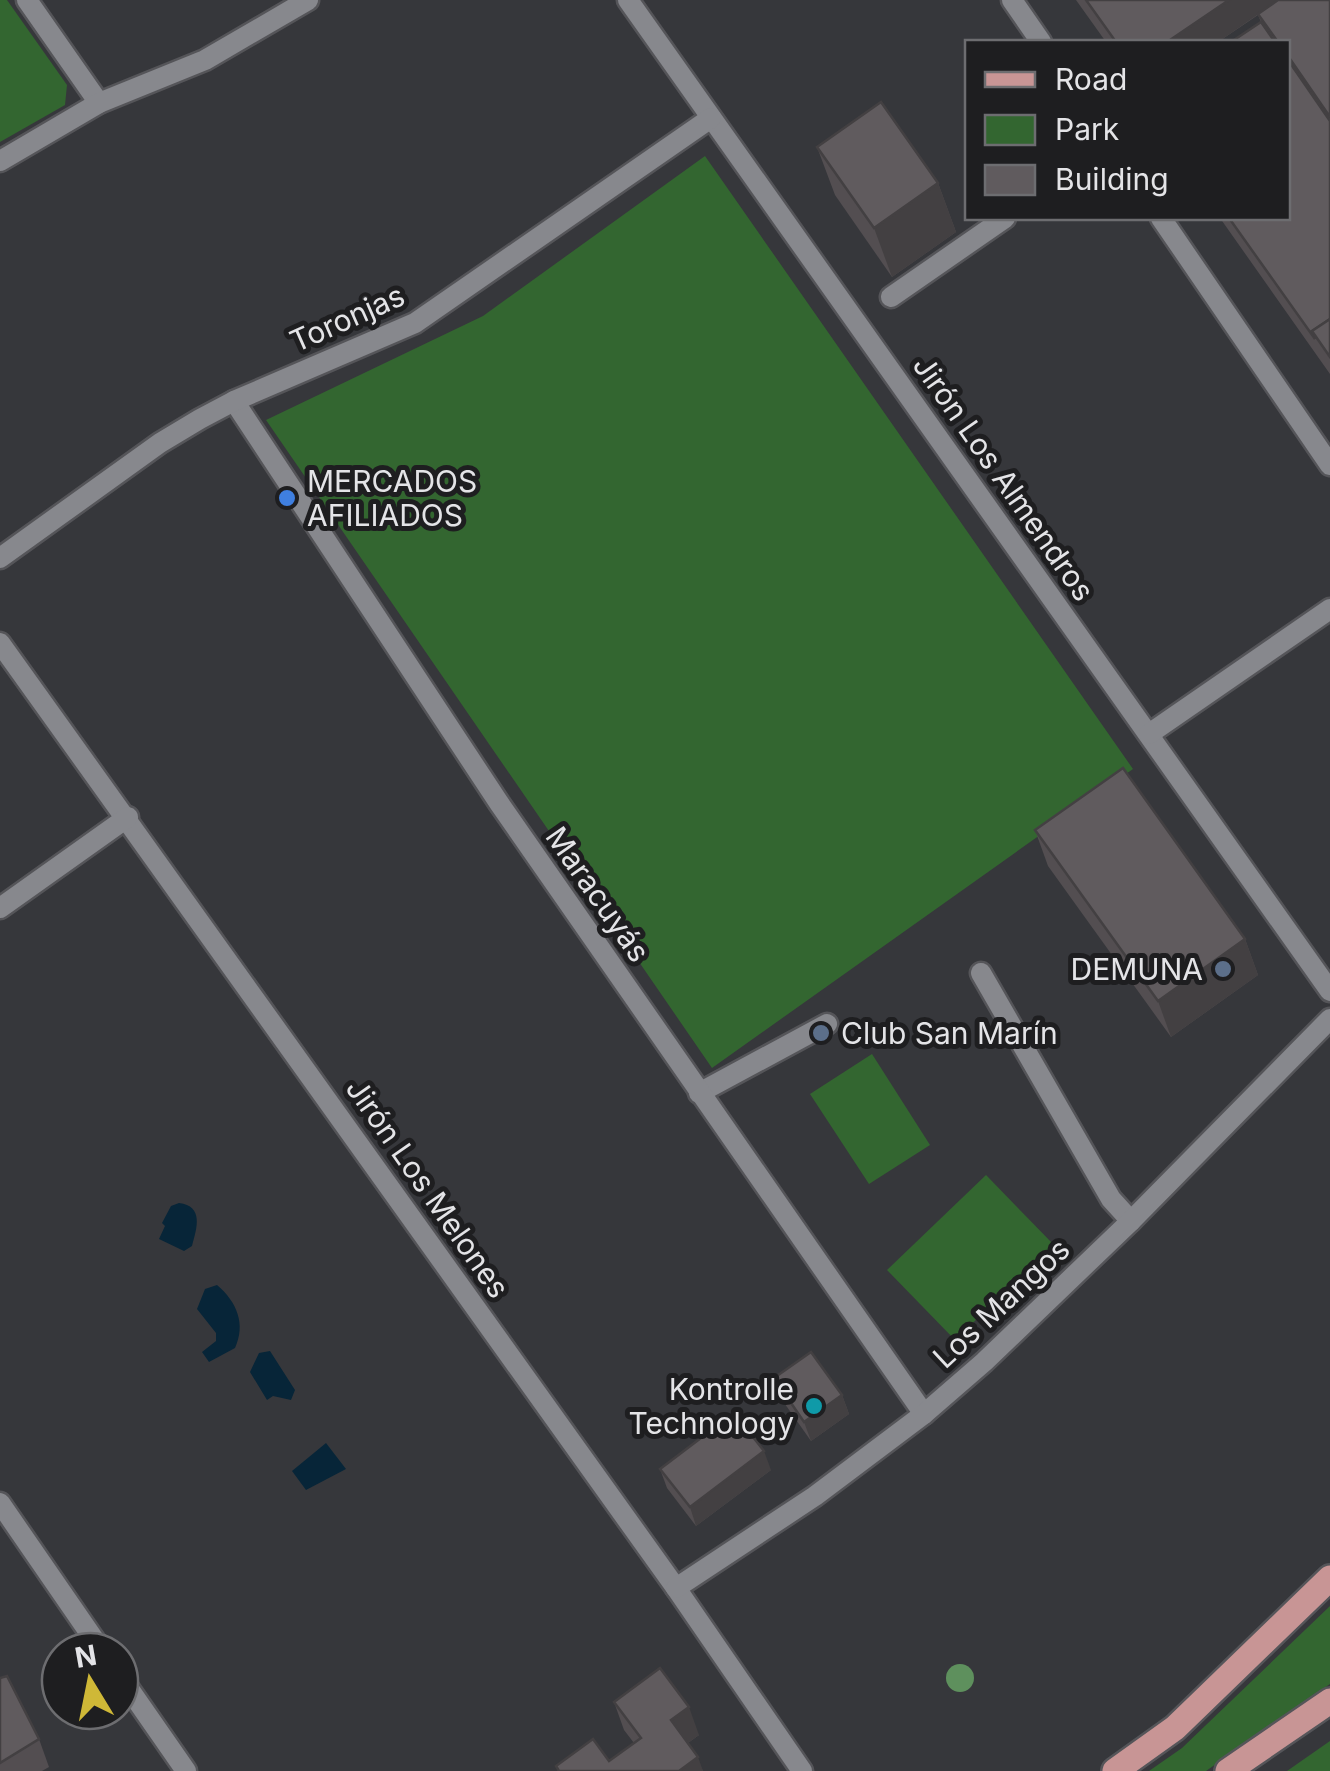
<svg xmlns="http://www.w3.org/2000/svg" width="1330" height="1771" viewBox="0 0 1330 1771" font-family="Inter,sans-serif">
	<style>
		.green { fill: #336630 }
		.water { fill: #072538 }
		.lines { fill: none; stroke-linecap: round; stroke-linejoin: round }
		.service-casing { stroke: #555559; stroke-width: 25 }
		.pedestrian-casing { stroke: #555559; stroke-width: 25 }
		.minor-casing { stroke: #555559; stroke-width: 25 }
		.primary-casing { stroke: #555559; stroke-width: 30 }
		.service { stroke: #87888d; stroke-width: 20 }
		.pedestrian { stroke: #87888d; stroke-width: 20 }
		.minor { stroke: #87888d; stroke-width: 20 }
		.primary { stroke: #c89595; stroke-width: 25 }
		.tree { fill: #5e905d }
		.wall { fill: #534e51 }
		.shaded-wall { fill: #434042 }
		.building { fill: #605b5e; stroke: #434042; stroke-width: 2.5 }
		.shop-dot { fill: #3f7fe0; stroke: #1e1e20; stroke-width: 4 }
		.service-dot { fill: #5c6f8a; stroke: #1e1e20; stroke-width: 4 }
		.culture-dot { fill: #0f9aa8; stroke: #1e1e20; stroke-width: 4 }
		.labels { text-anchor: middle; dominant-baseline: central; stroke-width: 10; stroke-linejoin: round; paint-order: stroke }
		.street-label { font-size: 30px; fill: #e4e4e7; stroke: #1e1e20 }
		.poi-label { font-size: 30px; fill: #e4e4e7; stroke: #1e1e20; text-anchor: start }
	</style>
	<rect width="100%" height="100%" fill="#36373b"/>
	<!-- green -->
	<g class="green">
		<polygon points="0,0 7,0 67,85 65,105 0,142"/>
		<polygon points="705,156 1133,769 712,1068 266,420 483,316"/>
		<polygon points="872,1054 930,1145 869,1184 810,1094"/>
		<polygon points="986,1175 1054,1245 955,1340 887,1270"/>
		<polygon points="1330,1606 1330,1684 1206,1771 1149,1771 1182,1748"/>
		<polygon points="1330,1741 1330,1771 1287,1771"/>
	</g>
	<!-- water -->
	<g class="water">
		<path d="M179,1203c25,3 18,25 13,43l-8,5 -25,-12 6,-13 -3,-3 9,-17z"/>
		<path d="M217,1285c20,17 29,39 18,63l-26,14 -7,-10 14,-11v-8l-19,-24 8,-20z"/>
		<polygon points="270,1351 295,1390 291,1400 273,1396 267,1400 250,1372 259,1353"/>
		<polygon points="326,1443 346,1469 306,1490 292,1471"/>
	</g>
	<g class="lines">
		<!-- service casing -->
		<g class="service-casing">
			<g id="service">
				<polyline points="981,973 1111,1199 1131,1221"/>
				<polyline points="699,1093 827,1024"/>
			</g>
		</g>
		<!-- pedestrian casing -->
		<g class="pedestrian-casing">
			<polyline id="pedestrian" points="891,297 1005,218"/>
		</g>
		<!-- minor casing -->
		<g class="minor-casing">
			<g id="minor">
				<polyline points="27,0 99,103"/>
				<polyline points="628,0 1330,991"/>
				<polyline points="1012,0 1041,42"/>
				<polyline points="0,161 99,103 205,60 308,0"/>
				<polyline points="1161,218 1330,465"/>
				<polyline points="234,401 499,803 924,1414"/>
				<polyline points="0,558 160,443 200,419 234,401 415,323 711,118"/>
				<polyline points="0,643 676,1588 802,1771"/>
				<polyline points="1149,734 1330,609"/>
				<polyline points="0,908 128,817"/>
				<polyline points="0,1503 102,1651"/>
				<polyline points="676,1588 815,1496 924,1414 984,1362 1131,1221 1330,1019"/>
				<polyline points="120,1676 186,1771"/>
			</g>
		</g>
		<!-- primary casing -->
		<g class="primary-casing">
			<g id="primary">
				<polyline points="1115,1771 1175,1728 1330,1578"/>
				<polyline points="1228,1771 1330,1701"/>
			</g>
		</g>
		<!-- service -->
		<use href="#service" class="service"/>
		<!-- pedestrian -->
		<use href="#pedestrian" class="pedestrian"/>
		<!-- minor -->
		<use href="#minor" class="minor"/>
		<!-- primary -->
		<use href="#primary" class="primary"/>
	</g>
	<!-- trees -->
	<circle class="tree" cx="960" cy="1678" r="14"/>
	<!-- wall -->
	<g class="wall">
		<polygon points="1076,0 1330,0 1330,374 1220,218 1288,218 1288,42 1231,42 1261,22 1258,15 1218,42 1106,42"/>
		<polygon points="817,147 938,183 956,232 892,277 835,195"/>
		<polygon points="1035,830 1245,939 1258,975 1171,1037 1048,866"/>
		<polygon points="774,1378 842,1395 849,1414 811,1441 780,1397"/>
		<polygon points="660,1469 771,1470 696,1526 667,1488"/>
		<polygon points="0,1678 39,1739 49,1767 42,1771 0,1771"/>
		<polygon points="614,1702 699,1735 688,1743 703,1771 558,1771 556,1766 609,1761 634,1743 624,1730"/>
	</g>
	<!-- shaded-wall -->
	<g class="shaded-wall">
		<polygon points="1229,0 1279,0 1218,42 1167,42"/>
		<polygon points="938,183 956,232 892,277 874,228"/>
		<polygon points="1245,939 1258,975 1171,1037 1158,1001"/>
		<polygon points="842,1395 849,1414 811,1441 804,1422"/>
		<polygon points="764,1451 771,1470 696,1526 690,1507"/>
		<polygon points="689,1707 699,1735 681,1748 671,1720"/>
		<polygon points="698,1757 703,1771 679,1771"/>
	</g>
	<!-- building -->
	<g class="building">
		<polygon points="1086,0 1229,0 1167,42 1116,42"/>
		<polygon points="1278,0 1330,0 1330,117 1288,56 1288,42 1278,42 1258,14"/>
		<polygon points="1261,22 1275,42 1231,42"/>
		<polygon points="1288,60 1330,121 1330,319 1312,331 1315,339 1229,218 1288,218"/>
		<polygon points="881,102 938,183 874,228 817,147"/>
		<polygon points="1330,319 1330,357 1312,331"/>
		<polygon points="1123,768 1245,939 1158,1001 1035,830"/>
		<polygon points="811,1352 842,1395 804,1422 774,1378"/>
		<polygon points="734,1413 764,1451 690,1507 660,1469"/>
		<polygon points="660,1668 689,1707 671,1720 698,1757 679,1771 559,1771 556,1766 593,1739 609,1761 641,1738 614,1702"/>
		<polygon points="7,1676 39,1739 0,1763 0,1678"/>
	</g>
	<!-- markers -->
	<circle class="shop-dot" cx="287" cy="498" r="10"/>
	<g class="service-dot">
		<circle cx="1223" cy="969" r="10"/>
		<circle cx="821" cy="1033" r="10"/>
	</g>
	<circle class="culture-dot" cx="814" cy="1406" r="10"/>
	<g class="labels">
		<!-- street labels -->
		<g class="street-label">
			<text transform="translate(347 318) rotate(-24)">Toronjas</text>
			<text transform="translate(1004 478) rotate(55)">Jirón Los Almendros</text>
			<text transform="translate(598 894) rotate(55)">Maracuyás</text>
			<text transform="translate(428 1188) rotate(55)">Jirón Los Melones</text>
			<text transform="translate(1001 1303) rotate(-43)">Los Mangos</text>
		</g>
		<!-- poi labels -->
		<g class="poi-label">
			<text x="307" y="481">MERCADOS<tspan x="307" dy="34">AFILIADOS</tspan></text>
			<text x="1203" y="969" text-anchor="end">DEMUNA</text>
			<text x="841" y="1033">Club San Marín</text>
			<text x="794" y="1389" text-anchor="end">Kontrolle<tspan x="794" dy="34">Technology</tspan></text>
		</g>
	</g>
	<!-- legend -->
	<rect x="965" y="40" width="325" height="180" fill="#1e1e20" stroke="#6d6d70" stroke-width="2.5"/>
	<rect x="985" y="72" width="50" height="15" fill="#c89595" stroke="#6d6d70" stroke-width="2.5"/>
	<text x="1055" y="90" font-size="30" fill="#e4e4e7">Road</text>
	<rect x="985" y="115" width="50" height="30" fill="#336630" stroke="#6d6d70" stroke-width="2.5"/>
	<text x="1055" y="140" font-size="30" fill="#e4e4e7">Park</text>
	<rect x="985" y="165" width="50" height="30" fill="#605b5e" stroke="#6d6d70" stroke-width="2.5"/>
	<text x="1055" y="190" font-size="30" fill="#e4e4e7">Building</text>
	<!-- north arrow -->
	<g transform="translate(90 1681) rotate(350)"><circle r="48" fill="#1e1e20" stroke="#6d6d70" stroke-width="2.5"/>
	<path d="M0-8L18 38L0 25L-18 38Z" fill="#cfb837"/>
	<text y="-15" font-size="28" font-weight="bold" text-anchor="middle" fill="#e4e4e7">N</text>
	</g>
</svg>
